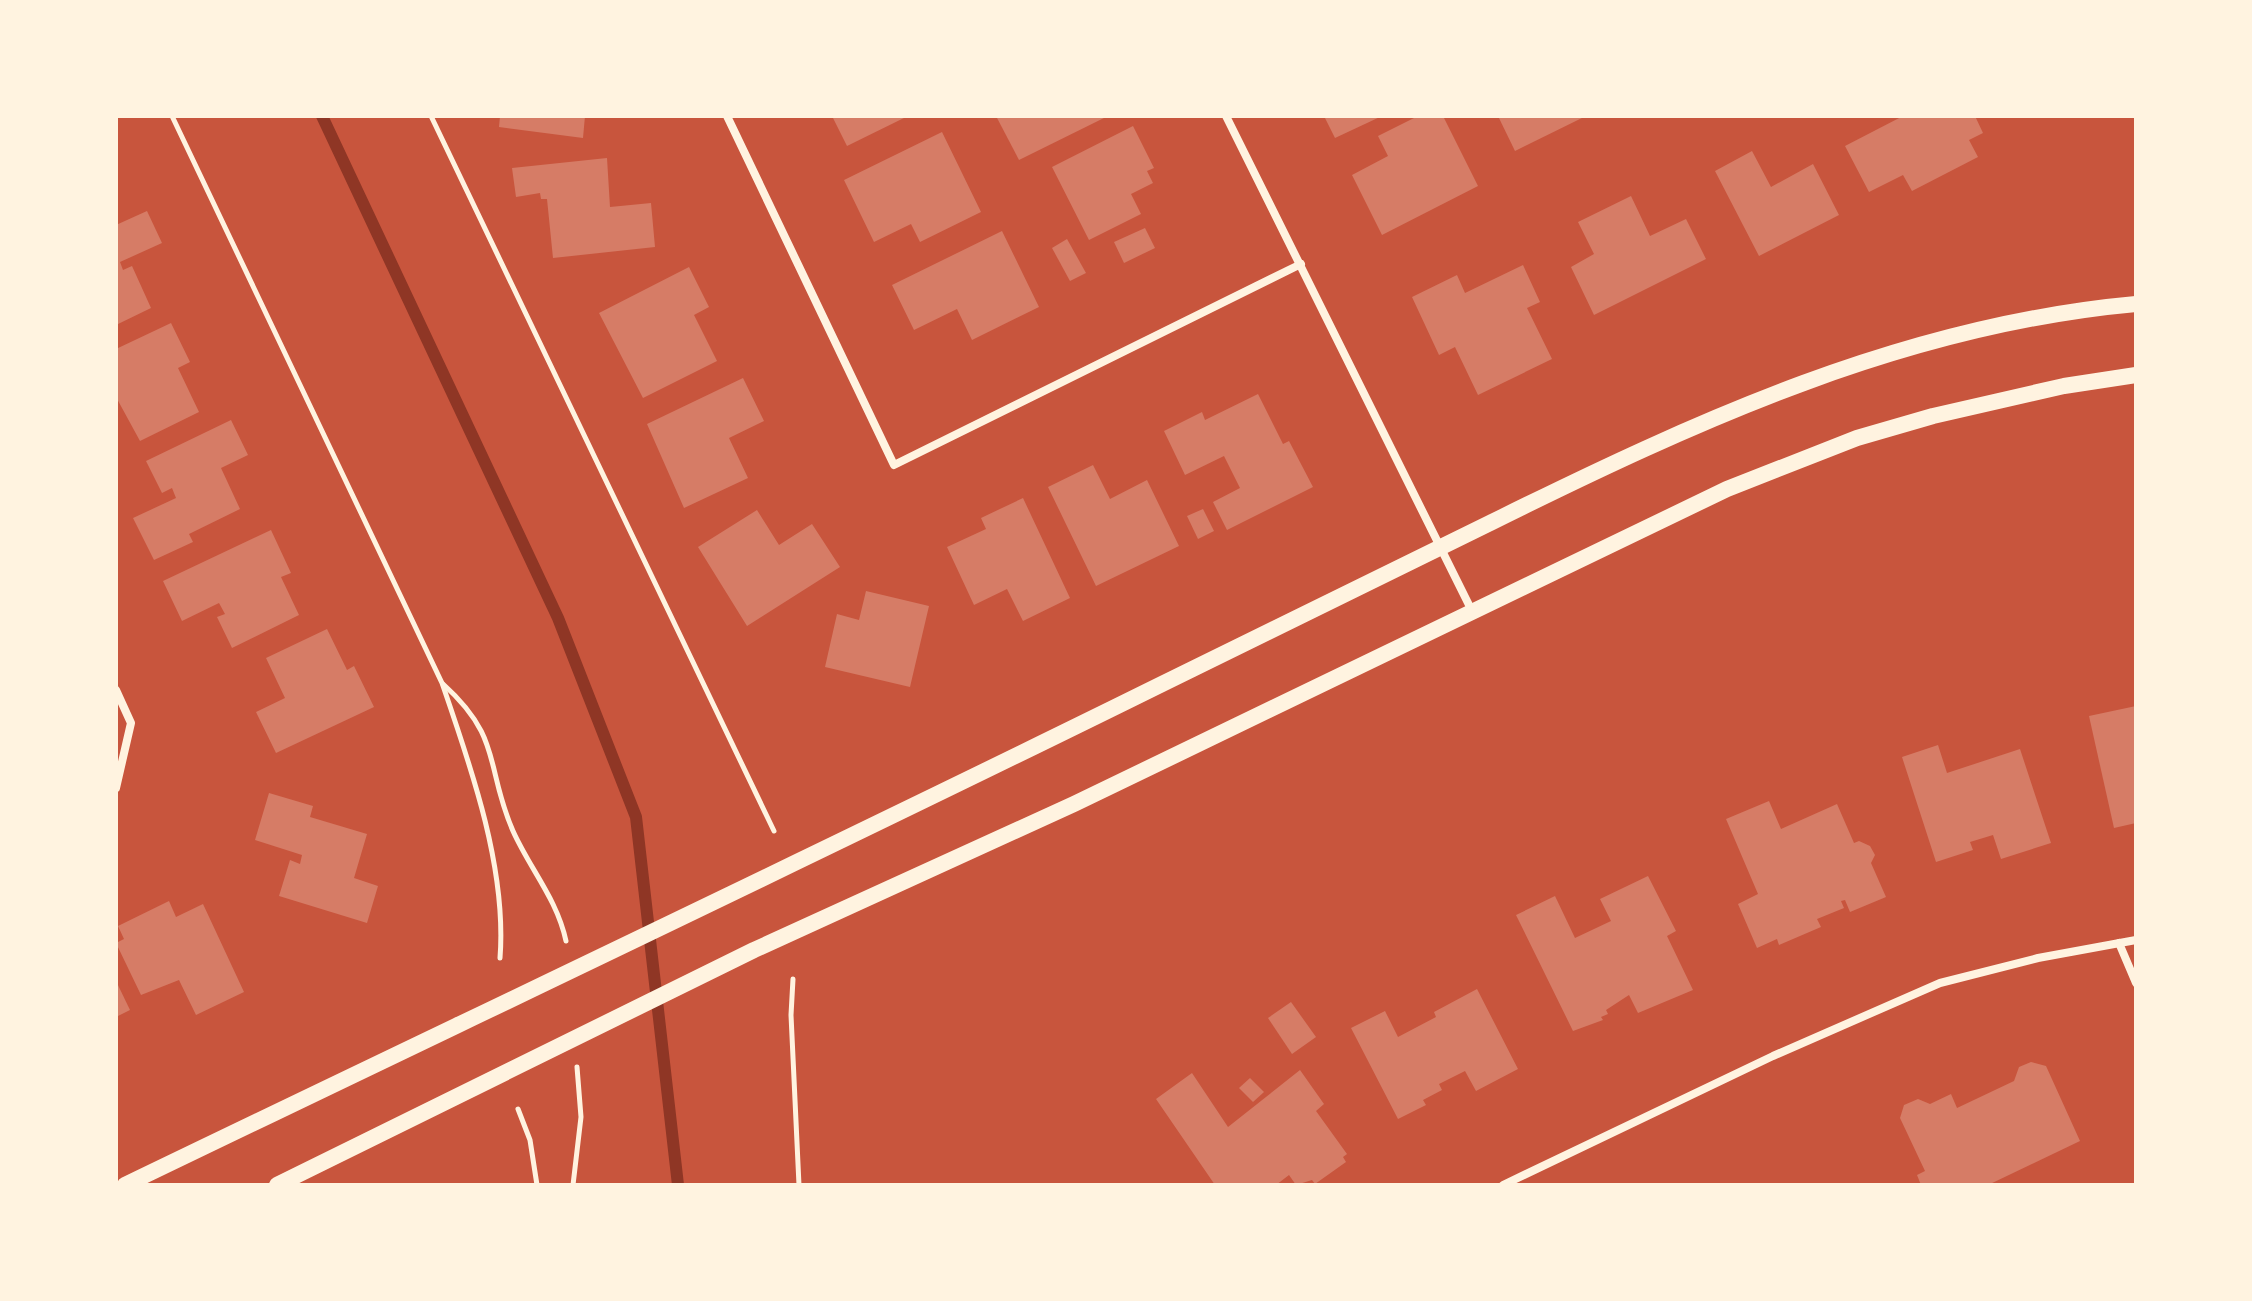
<svg xmlns="http://www.w3.org/2000/svg" width="2252" height="1301" viewBox="0 0 2252 1301" font-family="Poppins,sans-serif">
	<style>
		.lines { fill: none; stroke-linecap: round; stroke-linejoin: round }
		.stream { stroke: #8f3625; stroke-width: 12 }
		.building { fill: #d67c66 }
		.path { stroke: #fff3e0; stroke-width: 5 }
		.minor { stroke: #fff3e0; stroke-width: 8 }
		.secondary { stroke: #fff3e0; stroke-width: 16 }
	</style>
	<rect width="100%" height="100%" fill="#c8553d"/>
	<g class="lines">
		<!-- stream -->
		<polyline class="stream" points="322,116 558,618 636,817 678,1185"/>
	</g>
	<!-- building -->
	<g class="building">
		<polygon points="500,116 585,116 583,138 499,127"/>
		<polygon points="832,116 908,116 847,146"/>
		<polygon points="996,116 1108,116 1019,160"/>
		<polygon points="1324,116 1382,116 1335,138"/>
		<polygon points="1418,116 1443,116 1478,186 1382,235 1352,175 1388,156 1378,136"/>
		<polygon points="1498,116 1586,116 1515,151"/>
		<polygon points="1903,116 1975,116 1983,133 1969,140 1978,157 1912,191 1903,175 1869,192 1845,146"/>
		<polygon points="1133,126 1154,168 1147,171 1153,183 1131,194 1141,214 1089,240 1052,167"/>
		<polygon points="942,132 981,212 920,242 911,224 874,242 844,180"/>
		<polygon points="1752,151 1771,187 1813,164 1839,215 1759,256 1715,171"/>
		<polygon points="607,158 610,207 651,203 655,247 553,258 547,199 541,199 540,193 516,197 512,168"/>
		<polygon points="1631,196 1650,236 1686,219 1706,259 1594,315 1571,267 1594,254 1578,222"/>
		<polygon points="147,211 162,243 120,262 123,270 132,266 151,308 116,325 116,225"/>
		<polygon points="1145,228 1155,248 1124,263 1114,242"/>
		<polygon points="1002,231 1039,307 972,340 957,309 914,330 892,285"/>
		<polygon points="1067,239 1086,273 1070,281 1052,248"/>
		<polygon points="1523,265 1540,302 1527,308 1552,359 1478,395 1455,347 1439,355 1412,297 1457,275 1465,293"/>
		<polygon points="689,267 709,307 694,315 717,361 643,398 599,313"/>
		<polygon points="171,323 190,362 178,368 199,412 140,441 116,397 116,349"/>
		<polygon points="743,378 764,421 729,438 748,478 684,508 647,424"/>
		<polygon points="1258,394 1283,444 1289,441 1313,487 1227,530 1213,502 1240,488 1224,456 1185,475 1164,431 1202,412 1205,420"/>
		<polygon points="231,420 248,455 221,468 240,509 189,534 193,542 154,560 133,518 176,498 172,488 162,493 146,461"/>
		<polygon points="1093,465 1110,499 1147,480 1179,546 1096,586 1048,487"/>
		<polygon points="1023,498 1070,598 1023,621 1007,589 974,605 947,547 986,529 981,518"/>
		<polygon points="1203,509 1214,531 1198,539 1187,516"/>
		<polygon points="757,510 779,545 812,524 840,567 747,626 698,547"/>
		<polygon points="271,530 291,573 281,577 299,615 232,648 217,617 225,614 219,603 182,621 163,581"/>
		<polygon points="866,591 929,606 910,687 825,667 837,614 859,620"/>
		<polygon points="327,629 347,670 354,666 374,707 276,753 256,712 285,698 266,658"/>
		<polygon points="2136,706 2136,823 2114,828 2089,716"/>
		<polygon points="1938,745 1947,773 2020,749 2051,843 2001,859 1993,835 1970,842 1973,850 1936,862 1902,757"/>
		<polygon points="269,793 313,806 310,817 367,834 354,878 378,886 367,923 279,896 290,860 300,864 302,855 255,840"/>
		<polygon points="1769,801 1781,829 1837,804 1854,843 1859,841 1870,846 1875,855 1871,863 1886,897 1850,912 1845,900 1841,901 1844,908 1817,919 1821,927 1779,945 1777,939 1757,948 1738,904 1758,894 1726,819"/>
		<polygon points="1648,876 1676,931 1667,936 1693,990 1638,1013 1629,995 1606,1010 1608,1014 1601,1017 1603,1020 1573,1031 1516,915 1555,896 1575,938 1611,921 1600,899"/>
		<polygon points="169,901 176,917 203,904 244,992 196,1015 179,980 141,995 116,943 124,939 118,926"/>
		<polygon points="116,981 130,1010 116,1017"/>
		<polygon points="1477,989 1518,1069 1476,1091 1465,1071 1439,1084 1442,1090 1423,1100 1426,1105 1398,1119 1351,1028 1385,1011 1398,1037 1436,1017 1434,1012"/>
		<polygon points="1291,1002 1316,1037 1292,1054 1268,1018"/>
		<polygon points="2031,1062 2046,1066 2080,1141 1988,1185 1921,1185 1917,1175 1925,1171 1900,1118 1904,1105 1918,1099 1930,1104 1951,1094 1957,1108 2014,1081 2019,1067"/>
		<polygon points="1300,1070 1324,1104 1316,1111 1347,1154 1343,1157 1346,1162 1315,1184 1312,1180 1296,1185 1289,1175 1276,1185 1215,1185 1156,1099 1192,1073 1228,1127"/>
		<polygon points="1250,1078 1264,1092 1253,1102 1239,1088"/>
	</g>
	<g class="lines">
		<!-- path -->
		<g class="path">
			<path d="M172,116l270,567c29,84 65,186 58,275"/>
			<polyline points="431,116 774,831"/>
			<path d="M443,684c60,54 42,83 70,147 17,38 44,68 53,110"/>
			<polyline points="793,979 791,1015 799,1185"/>
			<polyline points="518,1109 530,1140 537,1185"/>
			<polyline points="573,1185 581,1117 577,1067"/>
		</g>
		<!-- minor -->
		<g class="minor">
			<polyline points="727,116 894,465 1301,264"/>
			<polyline points="1226,116 1472,611"/>
			<polyline points="116,690 131,723 116,788"/>
			<polyline points="2119,943 2136,983"/>
			<polyline points="1503,1185 1773,1056 1940,983 2038,958 2136,940"/>
		</g>
		<!-- secondary -->
		<g class="secondary">
			<path d="M125,1185c346,-167 693,-331 1037,-501 110,-53 219,-107 328,-161 206,-102 414,-198 646,-219"/>
			<polyline points="277,1185 754,950 1074,804 1727,489 1857,438 1933,416 2064,386 2136,375"/>
		</g>
	</g>
	<!-- border -->
	<rect width="2252" height="1301" fill="none" stroke="#fff3e0" stroke-width="236"/>
</svg>
